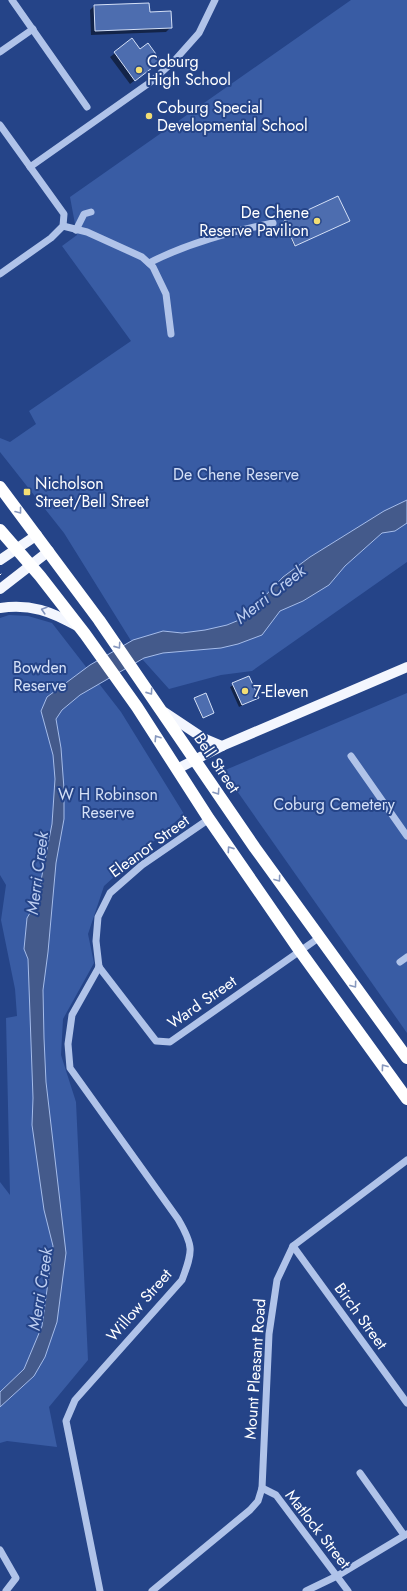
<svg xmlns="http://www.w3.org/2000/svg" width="407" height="1591" viewBox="0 0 407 1591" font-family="Jost,sans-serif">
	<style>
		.green { fill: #395ca4 }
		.water { fill: #445a8b; stroke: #a5bcea }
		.shadow { fill: #0007 }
		.building { fill: #4d6daf; stroke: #d4e0f7 }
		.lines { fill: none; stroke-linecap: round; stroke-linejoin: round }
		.minor { stroke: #b0c3e9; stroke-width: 7 }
		.major { stroke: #f3f6fe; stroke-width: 10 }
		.highway { stroke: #fff; stroke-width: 12 }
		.tram { stroke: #fff; stroke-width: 1 }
		.oneway { stroke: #8798be }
		.oneway2 { stroke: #8294bd }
		.poi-dot { fill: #f3de74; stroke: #254488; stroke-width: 1.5 }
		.labels { text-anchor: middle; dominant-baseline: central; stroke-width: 4; stroke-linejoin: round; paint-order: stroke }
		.poi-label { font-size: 16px; fill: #fff; stroke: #254488; text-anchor: start }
		.park-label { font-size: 16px; fill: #d4e0f7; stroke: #254488 }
		.street-label { font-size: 16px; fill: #fff; stroke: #254488 }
		.water-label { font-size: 17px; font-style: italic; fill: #bccdf0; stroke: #254488 }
	</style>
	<rect width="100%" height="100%" fill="#254488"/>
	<!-- green -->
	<g class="green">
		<polygon points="351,0 407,0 407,562 252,671 221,675 169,689 143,660 64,533 0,452 0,438 10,442 36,424 29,411 131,341 62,246 77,235 70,197"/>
		<polygon points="9,615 28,616 52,623 121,712 184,814 104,886 88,934 94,963 63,1019 61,1055 76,1102 88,1360 49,1407 57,1447 7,1441 0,1443 0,1182 10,1195 6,1018 17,1016 15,989 1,920 6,885 0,875 0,618"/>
		<polygon points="407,693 407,1033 223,771"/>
	</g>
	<!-- water -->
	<polygon class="water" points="407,500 407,523 395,531 382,533 345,566 329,585 303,601 280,611 262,635 238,644 221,648 163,653 144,658 80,695 62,710 56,719 61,748 64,789 64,819 56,863 48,952 43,990 44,1038 46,1082 66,1253 57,1322 45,1357 34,1376 0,1407 0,1392 24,1369 42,1326 53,1246 44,1210 32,1125 33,1098 28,959 24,949 27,918 37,901 52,824 55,779 53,755 41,711 47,697 90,665 133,640 163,631 182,633 205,630 227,625 244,618 283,577 310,557 384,511"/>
	<!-- shadow -->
	<g class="shadow">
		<polygon points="94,6 149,13 170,28 166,32 91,35 90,10"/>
		<polygon points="132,40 140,51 160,61 130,84 110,57"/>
		<polygon points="284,221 349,221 294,246"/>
		<polygon points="248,677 257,698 239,707 230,687"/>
		<polygon points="195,699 213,713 202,718"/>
	</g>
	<!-- building -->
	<g class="building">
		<polygon points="149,3 150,12 171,11 172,28 95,31 94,5"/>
		<polygon points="132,38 140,49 148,43 161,61 135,81 114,52"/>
		<polygon points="338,196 350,221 295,246 284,221"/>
		<polygon points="249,676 259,698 242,705 232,683"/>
		<polygon points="206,693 214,713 203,718 194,698"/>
	</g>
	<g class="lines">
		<!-- minor -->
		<g class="minor">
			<polyline points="12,0 87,107"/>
			<polyline points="0,52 33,29"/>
			<polyline points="0,125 64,214 63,226 51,238 0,274"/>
			<polyline points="30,167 152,81 175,60 199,33 215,0"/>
			<polyline points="63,226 87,232 142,257 153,267 166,294 171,334"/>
			<polyline points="76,230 84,214 91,212"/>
			<path d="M149,263c39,-20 81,-31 124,-40"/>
			<polyline points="351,756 407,836"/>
			<polyline points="400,962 407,957"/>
			<path d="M99,967l-27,48 -4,29 2,24 108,151c16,27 15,32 4,61l-107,120 -9,21 34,170"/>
			<polyline points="99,967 156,1041 170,1042 320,937"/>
			<polyline points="99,967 96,941 98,917 110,893 142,865 209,819"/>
			<polyline points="293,1246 407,1403"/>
			<polyline points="360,1473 404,1535"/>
			<polyline points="262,1488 276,1495 348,1591"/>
			<polyline points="0,1550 16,1578 6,1591"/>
			<polyline points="152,1591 250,1510 258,1501 262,1488 269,1334 277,1280 293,1246 407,1160"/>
			<polyline points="306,1591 337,1576 407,1534"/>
		</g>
		<!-- major -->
		<g class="major">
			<polyline points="0,560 37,535"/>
			<polyline points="0,589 49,551"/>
			<path d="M0,608c30,-5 52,4 77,18"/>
			<polyline points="164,712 203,738 222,746"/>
			<polyline points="177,769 222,746 407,667"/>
		</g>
		<!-- highway -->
		<g class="highway">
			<polyline points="0,487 99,620 255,848 407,1058"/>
			<polyline points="0,530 40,576 85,634 137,707 209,819 300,951 407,1099"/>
		</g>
		<!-- tram -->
		<polyline class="tram" points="0,575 1,574"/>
	</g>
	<!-- one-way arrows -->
	<defs><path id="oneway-chevron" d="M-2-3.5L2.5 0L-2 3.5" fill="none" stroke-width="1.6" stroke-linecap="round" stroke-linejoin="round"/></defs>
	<g class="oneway">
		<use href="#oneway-chevron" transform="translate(19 511) rotate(52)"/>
		<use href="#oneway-chevron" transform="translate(118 646) rotate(55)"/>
		<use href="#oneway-chevron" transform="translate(150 692) rotate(55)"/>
		<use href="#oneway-chevron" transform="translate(157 738) rotate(-123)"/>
		<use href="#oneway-chevron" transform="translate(217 792) rotate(56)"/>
		<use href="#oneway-chevron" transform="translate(230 849) rotate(-125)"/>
		<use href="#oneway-chevron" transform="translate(278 879) rotate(54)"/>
		<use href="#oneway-chevron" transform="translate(354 985) rotate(54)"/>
		<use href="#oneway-chevron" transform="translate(384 1067) rotate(-126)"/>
	</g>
	<use class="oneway2" href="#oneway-chevron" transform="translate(44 610) rotate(-163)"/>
	<!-- markers -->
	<g class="poi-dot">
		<circle cx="139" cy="70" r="4"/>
		<circle cx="149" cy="116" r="4"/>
		<circle cx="317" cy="221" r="4"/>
		<rect x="23" y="488" width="8" height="8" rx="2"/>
		<circle cx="245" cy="691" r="4"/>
	</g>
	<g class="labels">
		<!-- poi labels -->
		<g class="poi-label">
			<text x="147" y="61">Coburg<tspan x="147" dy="18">High School</tspan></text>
			<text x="157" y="107">Coburg Special<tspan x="157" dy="18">Developmental School</tspan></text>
			<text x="309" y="212" text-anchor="end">De Chene<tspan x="309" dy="18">Reserve Pavilion</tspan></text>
			<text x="35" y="483">Nicholson<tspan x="35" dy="18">Street/Bell Street</tspan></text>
			<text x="253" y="691">7-Eleven</text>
		</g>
		<!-- park labels -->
		<g class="park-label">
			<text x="236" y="474">De Chene Reserve</text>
			<text x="40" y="667">Bowden<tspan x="40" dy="18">Reserve</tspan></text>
			<text x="108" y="794">W H Robinson<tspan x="108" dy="18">Reserve</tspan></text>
			<text x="334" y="804">Coburg Cemetery</text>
		</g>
		<!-- street labels -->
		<g class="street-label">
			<text transform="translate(217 763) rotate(56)">Bell Street</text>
			<text transform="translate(149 846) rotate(-36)">Eleanor Street</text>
			<text transform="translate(202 1002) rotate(-35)">Ward Street</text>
			<text transform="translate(139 1305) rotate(-49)">Willow Street</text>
			<text transform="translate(361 1316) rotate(54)">Birch Street</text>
			<text transform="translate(255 1369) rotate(-86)">Mount Pleasant Road</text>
			<text transform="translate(318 1529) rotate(52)">Matlock Street</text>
		</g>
		<!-- water labels -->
		<g class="water-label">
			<text transform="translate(270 594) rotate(-38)">Merri Creek</text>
			<text transform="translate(37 873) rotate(-83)">Merri Creek</text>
			<text transform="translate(40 1289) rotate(-81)">Merri Creek</text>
		</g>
	</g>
</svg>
